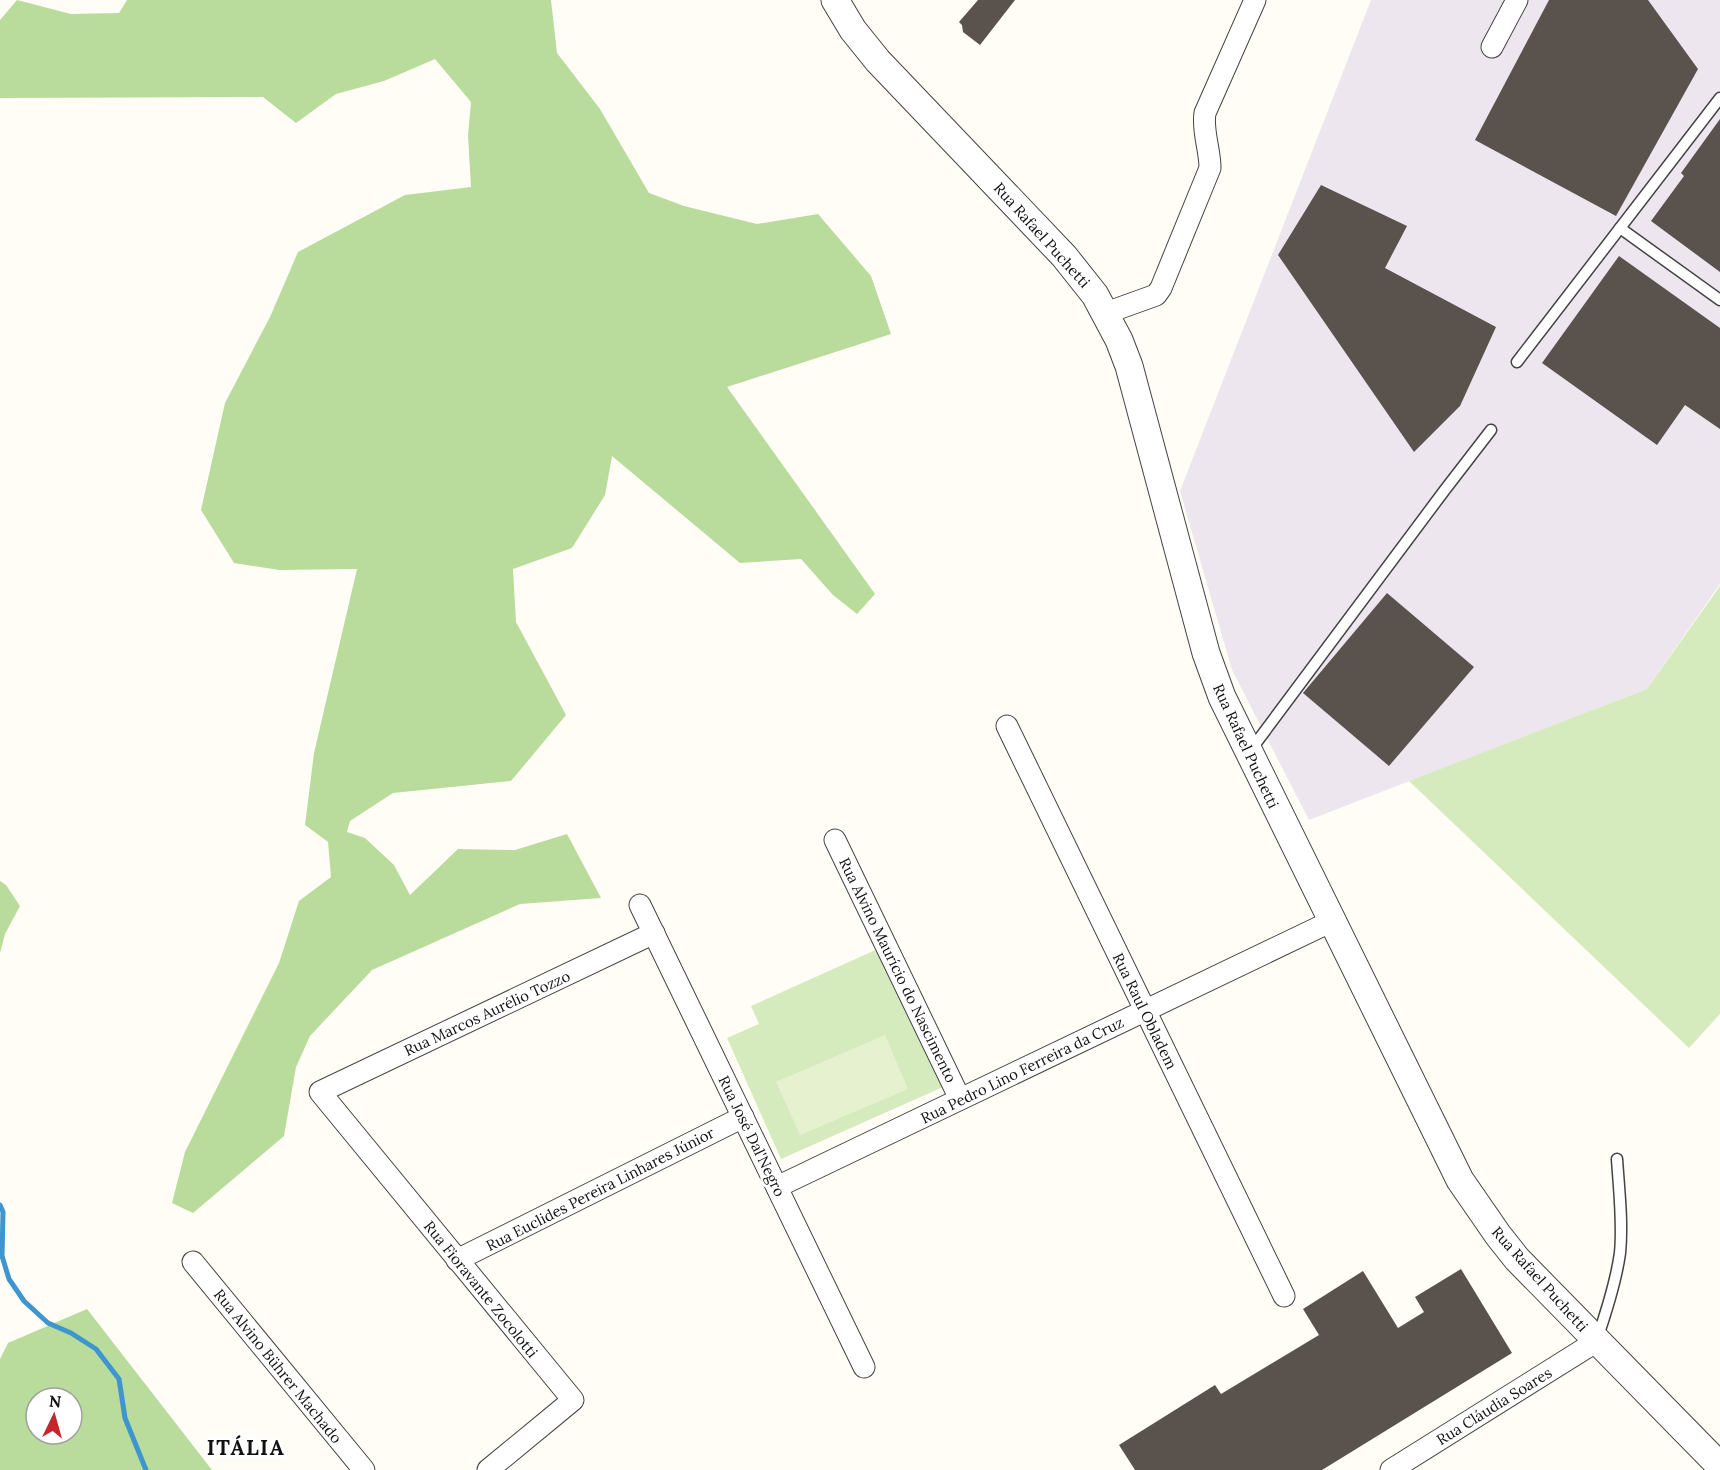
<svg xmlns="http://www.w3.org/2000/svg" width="1720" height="1470" viewBox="0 0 1720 1470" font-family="Lora,serif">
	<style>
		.industrial { fill: #eee6ef }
		.green { fill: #d5ebbd }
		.forest { fill: #b9dc9c; fill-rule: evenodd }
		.pitch { fill: #e6f2cf }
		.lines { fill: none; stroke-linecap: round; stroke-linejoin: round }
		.stream { stroke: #3f96cf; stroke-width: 5 }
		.building { fill: #5a524d }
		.service-casing { stroke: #444; stroke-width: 13 }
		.minor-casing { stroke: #444; stroke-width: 23 }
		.tertiary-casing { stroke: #444; stroke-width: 29 }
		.service { stroke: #fff; stroke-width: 10 }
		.minor { stroke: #fff; stroke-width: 21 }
		.tertiary { stroke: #fff; stroke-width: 27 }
		.labels { text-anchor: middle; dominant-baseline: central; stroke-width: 6; stroke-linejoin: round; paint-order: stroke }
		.street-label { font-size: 15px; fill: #111; stroke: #fff }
		.district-label { font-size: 21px; font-weight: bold; letter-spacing: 1.5px; fill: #111; stroke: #fff }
	</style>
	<rect width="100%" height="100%" fill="#fffdf5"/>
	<!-- industrial -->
	<polygon class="industrial" points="1371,0 1720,0 1720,584 1647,689 1309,820 1232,670 1180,491"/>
	<!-- green -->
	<g class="green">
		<polygon points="1720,586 1720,1014 1689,1048 1409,781 1647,689"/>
		<polygon points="880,948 943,1087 781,1159 727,1038 759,1024 751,1006"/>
	</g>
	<!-- forest -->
	<g class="forest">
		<polygon points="17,0 71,14 119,13 127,0 551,0 557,53 600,109 649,193 684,206 757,224 818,214 871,276 891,334 727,387 875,594 857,614 833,595 801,559 740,563 612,456 605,495 572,548 513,569 516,622 566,715 511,781 393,793 350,821 347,832 365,838 394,865 410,895 458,849 515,850 567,834 601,898 520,904 372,970 310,1036 296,1067 284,1136 193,1213 172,1203 185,1152 279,963 299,901 331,877 328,842 305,825 314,753 357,569 279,570 234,563 201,510 225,403 270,317 298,252 405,195 471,187 468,135 471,102 435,59 384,81 336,94 296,123 263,97 0,98 0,20"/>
		<polygon points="0,881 6,885 20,906 5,934 0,953"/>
		<path d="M87,1309l125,161h-212v-111l8,-16zM36,1398h36v36h-36z"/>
	</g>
	<!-- pitch -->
	<polygon class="pitch" points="885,1035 908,1089 800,1135 776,1082"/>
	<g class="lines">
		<!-- stream -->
		<polyline class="stream" points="0,1205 3,1212 2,1256 9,1279 24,1301 48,1323 71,1333 96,1349 119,1379 125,1418 146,1470"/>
	</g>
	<!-- building -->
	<g class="building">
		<polygon points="978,0 1015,0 980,45 963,32 962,25 959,22"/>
		<polygon points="1549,0 1648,0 1698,69 1616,216 1475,140"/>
		<polygon points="1720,119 1720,272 1651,221 1684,176 1681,173"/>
		<polygon points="1321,185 1407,226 1385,268 1496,327 1460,406 1414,452 1278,255"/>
		<polygon points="1619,256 1720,328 1720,429 1685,405 1657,445 1542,363"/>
		<polygon points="1387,593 1474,667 1389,766 1303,693"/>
		<polygon points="1461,1269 1512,1353 1322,1470 1135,1470 1119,1445 1215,1385 1221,1394 1319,1335 1303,1309 1363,1271 1398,1328 1424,1312 1415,1297"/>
	</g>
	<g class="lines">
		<!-- service casing -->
		<g class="service-casing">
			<g id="service">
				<polyline points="1620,228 1720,300"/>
				<polyline points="1517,362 1720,98"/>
				<polyline points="1250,751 1444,491 1491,430"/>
				<path d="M1597,1339c10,-29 19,-57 23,-86 3,-31 -1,-63 -3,-94"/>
			</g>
		</g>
		<!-- minor casing -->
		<g class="minor-casing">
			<g id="minor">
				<polyline points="1492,47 1517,0"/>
				<path d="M1106,313l50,-18 5,-7 49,-120c0,-19 -8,-37 -5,-55l50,-113"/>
				<polyline points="1007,726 1284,1296"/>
				<polyline points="835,840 960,1099"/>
				<polyline points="640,905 864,1367"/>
				<polyline points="777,1187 1332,921"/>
				<polyline points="457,1260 743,1117"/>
				<polyline points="193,1262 364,1470"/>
				<polyline points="488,1470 573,1400 320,1092 654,933"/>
				<polyline points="1391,1470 1597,1341"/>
			</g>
		</g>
		<!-- tertiary casing -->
		<g class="tertiary-casing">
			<polyline id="tertiary" points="835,0 853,30 878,61 1064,256 1095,295 1119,340 1129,366 1206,653 1222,697 1460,1180 1498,1235 1517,1259 1720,1466"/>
		</g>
		<!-- service -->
		<use href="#service" class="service"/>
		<!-- minor -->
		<use href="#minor" class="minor"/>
		<!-- tertiary -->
		<use href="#tertiary" class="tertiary"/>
	</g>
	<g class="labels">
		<!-- street labels -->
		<g class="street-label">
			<text transform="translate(1042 235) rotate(48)">Rua Rafael Puchetti</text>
			<text transform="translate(1246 746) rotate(65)">Rua Rafael Puchetti</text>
			<text transform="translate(898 970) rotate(64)">Rua Alvino Maurício do Nascimento</text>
			<text transform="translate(1145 1011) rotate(64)">Rua Raul Obladem</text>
			<text transform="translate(487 1013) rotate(-25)">Rua Marcos Aurélio Tozzo</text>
			<text transform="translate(1022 1070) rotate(-26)">Rua Pedro Lino Ferreira da Cruz</text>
			<text transform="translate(752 1136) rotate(64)">Rua José Dal'Negro</text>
			<text transform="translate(600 1189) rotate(-27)">Rua Euclides Pereira Linhares Júnior</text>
			<text transform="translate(1540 1279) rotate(48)">Rua Rafael Puchetti</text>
			<text transform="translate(481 1289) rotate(51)">Rua Fioravante Zocolotti</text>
			<text transform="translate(278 1366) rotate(51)">Rua Alvino Bührer Machado</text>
			<text transform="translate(1494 1406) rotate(-32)">Rua Cláudia Soares</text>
		</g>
		<!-- district labels -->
		<g class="district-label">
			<text x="246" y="1447">ITÁLIA</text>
		</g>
	</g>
	<!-- north arrow -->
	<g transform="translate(54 1416) rotate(5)"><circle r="28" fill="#ffffff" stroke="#a0a0a0" stroke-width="1.5"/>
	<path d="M0-4.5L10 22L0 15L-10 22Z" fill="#c4262e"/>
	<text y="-9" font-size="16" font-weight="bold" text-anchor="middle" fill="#111111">N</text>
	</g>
</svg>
